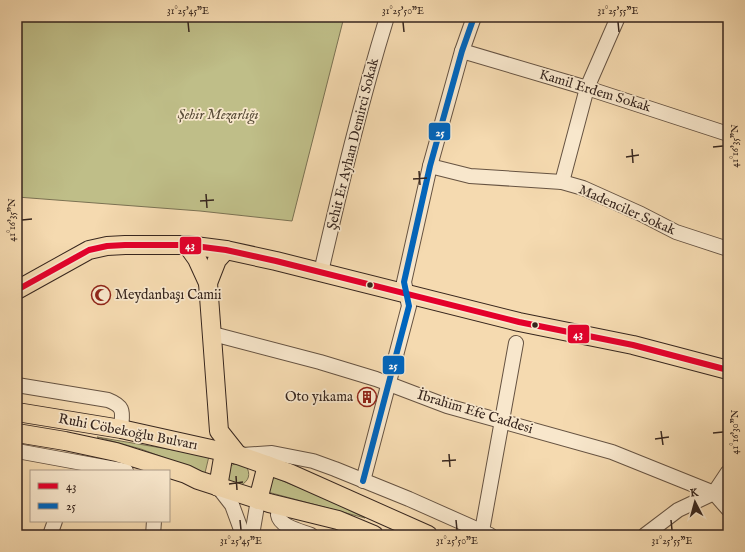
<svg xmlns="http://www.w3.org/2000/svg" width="745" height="552" viewBox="0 0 745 552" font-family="'IM FELL English',serif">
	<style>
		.green { fill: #bfbe88; stroke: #7b7253 }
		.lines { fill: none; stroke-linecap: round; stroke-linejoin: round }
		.minor-casing { stroke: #665342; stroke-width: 16 }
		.major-casing { stroke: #37261e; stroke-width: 20 }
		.minor { stroke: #f8e7cc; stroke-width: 14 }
		.major { stroke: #f5dab0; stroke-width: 18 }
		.bus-1-casing { stroke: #f8e7cc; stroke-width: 9 }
		.bus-2-casing { stroke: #f8e7cc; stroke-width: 9 }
		.bus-1 { stroke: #e4002b; stroke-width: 6 }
		.bus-2 { stroke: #0065bd; stroke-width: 6 }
		.ticks { fill: none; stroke: #37261e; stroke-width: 1.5 }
		.bus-dot { fill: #37261e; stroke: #f8e7cc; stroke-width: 1.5 }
		.labels { text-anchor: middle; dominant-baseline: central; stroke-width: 3.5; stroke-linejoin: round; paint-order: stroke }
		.street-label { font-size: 14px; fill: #37261e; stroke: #f8e7cc }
		.park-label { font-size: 14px; font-style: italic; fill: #594c38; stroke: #f8e7cc }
		.poi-label { font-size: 14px; fill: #37261e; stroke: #f8e7cc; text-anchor: start }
		.line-badge { stroke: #f8e7cc; stroke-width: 1.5 }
		.badge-label { font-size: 11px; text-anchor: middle; font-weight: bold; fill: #fff }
		.neatline { fill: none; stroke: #37261e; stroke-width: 1.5 }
		.ticks-label { font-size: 10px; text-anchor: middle; fill: #37261e }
	</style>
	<rect width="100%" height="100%" fill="#f5dab0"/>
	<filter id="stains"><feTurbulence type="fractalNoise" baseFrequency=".005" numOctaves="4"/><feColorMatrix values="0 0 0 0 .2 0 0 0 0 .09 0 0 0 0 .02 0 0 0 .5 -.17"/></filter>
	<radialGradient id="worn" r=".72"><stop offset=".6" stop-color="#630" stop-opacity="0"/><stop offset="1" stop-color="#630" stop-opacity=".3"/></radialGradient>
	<!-- green -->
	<g class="green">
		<polygon points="17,17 344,17 292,221 200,211 17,197"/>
		<polygon points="97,437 209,456 205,473 141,449"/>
		<path d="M237,463l9,3c5,8 3,15 -5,19l-12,-4 -2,-3 3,-12z"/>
		<polygon points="268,475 325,498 365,518 264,491"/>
	</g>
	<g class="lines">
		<!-- minor casing -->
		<g class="minor-casing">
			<g id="minor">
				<polyline points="462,51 587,88 728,134"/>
				<polyline points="430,166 470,176 562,182 583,188 641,214 676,232 728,249"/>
				<polyline points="562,182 587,88 618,17"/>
				<path d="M321,272c20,-86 40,-171 66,-255"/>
				<polyline points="213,334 320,362 376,379 447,406 612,452 714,493 728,509"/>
				<path d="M17,385l91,15c18,7 14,13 13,29"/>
				<polyline points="17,451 126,471"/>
				<polyline points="242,455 272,453 313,461 335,469 409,499 490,535"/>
				<polyline points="363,481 409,306 404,282 430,166 462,51 474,17"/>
				<polyline points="218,487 232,505 243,535"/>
				<path d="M279,506c0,3 -1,6 -1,9 2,12 23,16 33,20"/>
				<polyline points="482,531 516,343"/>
				<polyline points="50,535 55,521"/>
				<polyline points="153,535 154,521"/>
				<polyline points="252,535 258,500"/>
				<polyline points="645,535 678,510 714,493 728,472"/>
			</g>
		</g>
		<!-- major casing -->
		<g class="major-casing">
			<g id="major">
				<polyline points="187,245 197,259 208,283 219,431 238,455"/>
				<polyline points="208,283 217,260 226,250"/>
				<polyline points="17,290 89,250 107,246 125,245 187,245 226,250 276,261 519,322 633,345 728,370"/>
				<polyline points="17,412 121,429 238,455 289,473 428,535"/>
				<polyline points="17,433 65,441 116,452 186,474 198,480 269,503 338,520 374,535"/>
				<polyline points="218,487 224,452"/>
				<polyline points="258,500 267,465"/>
			</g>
		</g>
		<!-- minor -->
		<use href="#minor" class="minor"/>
		<!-- major -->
		<use href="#major" class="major"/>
		<!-- bus-1 casing -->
		<g class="bus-1-casing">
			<polyline id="bus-1" points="17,290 89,250 107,246 125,245 187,245 226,250 276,261 519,322 633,345 728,370"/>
		</g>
		<!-- bus-2 casing -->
		<g class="bus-2-casing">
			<polyline id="bus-2" points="363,481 409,306 404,282 430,166 462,51 474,17"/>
		</g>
		<!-- bus-1 -->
		<use href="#bus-1" class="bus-1"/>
		<!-- bus-2 -->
		<use href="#bus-2" class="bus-2"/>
	</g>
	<!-- ticks -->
	<path class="ticks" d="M188,22l1,10M403,22l1,10M618,22l1,10M713,147l10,-1M632,149l1,14M626,157l13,-2M419,171l1,14M413,179l14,-1M206,194l1,14M200,201l14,-1M22,220l10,-1M661,431l2,14M713,433l10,-1M655,439l14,-2M449,454l1,13M442,461l14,-1M236,476l1,14M229,484l14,-2M240,520l1,10M456,520l1,10M671,520l1,10"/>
	<!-- icons -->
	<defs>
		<g id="mosque-ring" transform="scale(1)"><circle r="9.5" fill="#f8e7cc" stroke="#8f2418" stroke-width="1.5"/><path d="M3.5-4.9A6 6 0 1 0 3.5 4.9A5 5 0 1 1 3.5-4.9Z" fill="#8f2418"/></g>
		<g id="building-ring" transform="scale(1)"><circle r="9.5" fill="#f8e7cc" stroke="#8f2418" stroke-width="1.5"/><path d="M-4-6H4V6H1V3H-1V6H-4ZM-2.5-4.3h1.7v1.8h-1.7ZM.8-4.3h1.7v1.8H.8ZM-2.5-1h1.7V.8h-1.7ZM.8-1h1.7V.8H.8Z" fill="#8f2418"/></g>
	</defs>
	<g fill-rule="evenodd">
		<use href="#mosque-ring" x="101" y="295"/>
		<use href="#building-ring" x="367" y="397"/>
	</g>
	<!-- markers -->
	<g class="bus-dot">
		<circle cx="370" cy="285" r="3.5"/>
		<circle cx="535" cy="325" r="3.5"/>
	</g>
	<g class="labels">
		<!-- street labels -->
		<g class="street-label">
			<text transform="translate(595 91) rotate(17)">Kamil Erdem Sokak</text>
			<text transform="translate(353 144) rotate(-76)">Şehit Er Ayhan Demirci Sokak</text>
			<text transform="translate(627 210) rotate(24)">Madenciler Sokak</text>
			<text transform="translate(475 412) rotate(17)">İbrahim Efe Caddesi</text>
			<text transform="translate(128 432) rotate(11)">Ruhi Cöbekoğlu Bulvarı</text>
		</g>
		<!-- park labels -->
		<g class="park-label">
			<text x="218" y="115">Şehir Mezarlığı</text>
		</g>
		<!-- poi labels -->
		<g class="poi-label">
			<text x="115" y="295">Meydanbaşı Camii</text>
			<text x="353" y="397" text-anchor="end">Oto yıkama</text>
		</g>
	</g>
	<g class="line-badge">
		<rect x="428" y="122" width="23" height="19" rx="4" fill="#0065bd"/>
		<rect x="179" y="236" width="23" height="19" rx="4" fill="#e4002b"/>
		<rect x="567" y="324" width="23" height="20" rx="4" fill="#e4002b"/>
		<rect x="382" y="355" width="23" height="20" rx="4" fill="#0065bd"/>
	</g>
	<g class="badge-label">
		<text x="440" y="136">25</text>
		<text x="190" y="249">43</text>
		<text x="578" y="338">43</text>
		<text x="393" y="369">25</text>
	</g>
	<!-- margin -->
	<rect width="745" height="552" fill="none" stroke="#f5dab0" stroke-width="44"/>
	<!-- legend -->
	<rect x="30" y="470" width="140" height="52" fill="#f8e7cc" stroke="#ab9a86"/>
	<rect x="38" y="483" width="20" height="6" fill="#e4002b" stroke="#ab9a86"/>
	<text x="66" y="490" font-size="12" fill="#37261e">43</text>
	<rect x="38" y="503" width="20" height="6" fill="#0065bd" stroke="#ab9a86"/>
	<text x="66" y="510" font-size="12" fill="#37261e">25</text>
	<!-- north arrow -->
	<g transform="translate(695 502) rotate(354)" stroke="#f8e7cc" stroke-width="3" paint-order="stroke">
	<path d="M0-3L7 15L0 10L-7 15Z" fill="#37261e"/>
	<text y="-6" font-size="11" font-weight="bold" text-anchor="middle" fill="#37261e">K</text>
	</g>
	<rect x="22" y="22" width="701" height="508" class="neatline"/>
	<g class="ticks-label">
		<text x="188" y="14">31°25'45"E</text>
		<text x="403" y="14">31°25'50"E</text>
		<text x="618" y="14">31°25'55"E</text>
		<text transform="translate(734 146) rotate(-90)" y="4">41°16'35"N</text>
		<text transform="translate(11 220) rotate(-90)" y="4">41°16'35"N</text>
		<text transform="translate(734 432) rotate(-90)" y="4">41°16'30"N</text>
		<text x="241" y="544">31°25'45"E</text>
		<text x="457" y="544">31°25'50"E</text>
		<text x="672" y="544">31°25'55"E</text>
	</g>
	<rect width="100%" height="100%" filter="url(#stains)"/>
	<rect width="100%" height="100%" fill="url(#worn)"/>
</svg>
